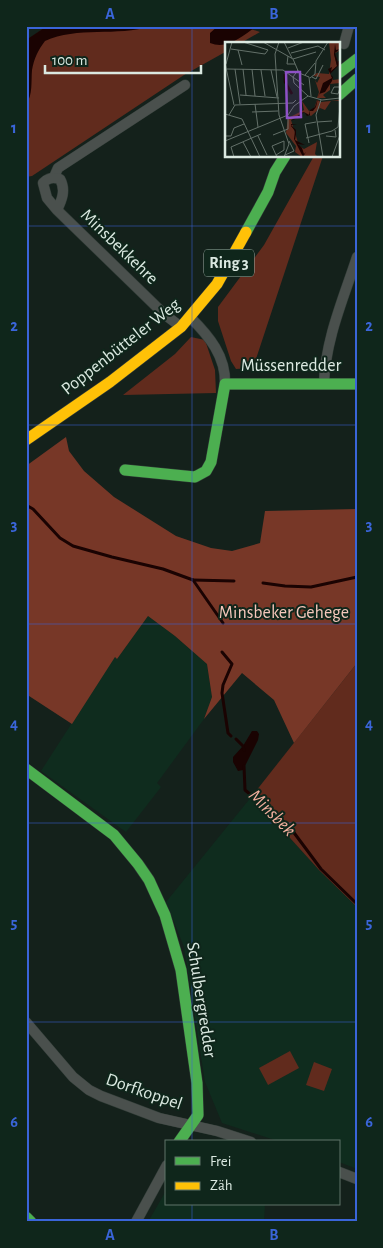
<svg xmlns="http://www.w3.org/2000/svg" width="383" height="1248" viewBox="0 0 383 1248" font-family="'Alegreya Sans',sans-serif">
	<style>
		.built { fill: #0f2c1e }
		.green { fill: #612b1d }
		.forest { fill: #773727 }
		.water { fill: #1a0302 }
		.lines { fill: none; stroke-linecap: round; stroke-linejoin: round }
		.stream { stroke: #1a0302; stroke-width: 3 }
		.street-casing { stroke: #313c37; stroke-width: 11 }
		.fast-casing { stroke: #313c37; stroke-width: 12 }
		.slow-casing { stroke: #313c37; stroke-width: 12 }
		.street { stroke: #4a504d; stroke-width: 10 }
		.fast { stroke: #4caf50; stroke-width: 11 }
		.slow { stroke: #ffc107; stroke-width: 11 }
		.grid { fill: none; stroke: #3a65d9; stroke-width: 1; stroke-opacity: 0.55 }
		.labels { text-anchor: middle; dominant-baseline: central; stroke-width: 4; stroke-linejoin: round; paint-order: stroke }
		.shield { fill: #0f261b; stroke: #9eaea6; stroke-width: 1 }
		.shield-label { font-size: 16px; font-weight: bold; fill: #dbe9e1 }
		.street-label { font-size: 18px; fill: #dbe9e1; stroke: #0f261b }
		.park-label { font-size: 18px; fill: #f5c7bb; stroke: #0f261b }
		.water-label { font-size: 19px; font-style: italic; fill: #f2af9e; stroke: #0f261b }
		.inset-river { fill: none; stroke: #1a0302; stroke-width: 2.5 }
		.inset-road { fill: none; stroke: #64716a; stroke-width: 1 }
		.view { fill: #8e52c6; fill-opacity: 0.15; stroke: #8e52c6; stroke-width: 2.5 }
		.inset-edge { fill: none; stroke: #dbe9e1; stroke-width: 2.5 }
		.neatline { fill: none; stroke: #3a65d9; stroke-width: 2 }
		.grid-label { font-size: 16px; text-anchor: middle; font-weight: bold; fill: #3a65d9 }
	</style>
	<rect width="100%" height="100%" fill="#14211b"/>
	<!-- built -->
	<g class="built">
		<polygon points="148,616 175,636 207,664 212,697 204,719 157,783 161,787 126,832 41,771 115,656 117,659"/>
		<polygon points="252,796 319,870 357,907 357,1169 339,1162 339,1142 281,1142 222,1123 205,1082 184,947 166,902"/>
		<polygon points="167,1189 167,1204 265,1204 264,1222 148,1222"/>
	</g>
	<!-- green -->
	<g class="green">
		<polygon points="47,26 241,26 260,32 239,44 227,44 227,51 184,75 32,176 26,177 26,41"/>
		<polygon points="314,156 323,156 253,368 236,369 231,361 218,321 218,307 264,245"/>
		<polygon points="191,337 205,340 215,370 216,393 123,395 175,354"/>
		<polygon points="357,663 357,907 319,870 252,796"/>
		<polygon points="290,1051 299,1068 268,1085 259,1068"/>
		<polygon points="314,1062 332,1069 324,1091 306,1085"/>
	</g>
	<!-- forest -->
	<polygon class="forest" points="66,437 69,451 84,471 114,497 176,536 211,548 232,551 260,543 265,511 357,509 357,663 294,743 274,700 242,673 204,719 212,697 207,664 175,636 148,616 117,659 115,657 72,724 26,694 26,466"/>
	<!-- water -->
	<g class="water">
		<path d="M151,26c-34,11 -74,0 -106,15 -7,9 -11,18 -13,29 -1,11 1,25 -6,35v-65l21,-14z"/>
		<path d="M218,26h39c-15,10 -29,24 -47,17v-10z"/>
		<polygon points="252,731 257,731 259,734 258,740 243,770 238,771 233,762 233,757 243,746"/>
	</g>
	<g class="lines">
		<!-- stream -->
		<g class="stream">
			<polyline points="26,505 33,509 60,538 73,546 112,557 163,569 193,580 223,623"/>
			<polyline points="193,580 234,581"/>
			<polyline points="263,583 285,586 311,587 357,577"/>
			<polyline points="222,652 232,664 223,685 222,693 228,733 231,736"/>
			<polyline points="236,739 243,746 244,750"/>
			<polyline points="244,766 245,790 289,826 321,869 357,904"/>
		</g>
		<!-- street casing -->
		<g class="street-casing">
			<g id="street">
				<polyline points="344,44 349,26"/>
				<polyline points="54,177 58,168 185,85"/>
				<path d="M57,210l-10,-12 -4,-15c5,-5 9,-6 17,-4 6,11 2,21 -3,31l107,104 17,13"/>
				<path d="M190,317c19,19 36,39 35,67"/>
				<path d="M324,384c1,-44 20,-87 33,-127"/>
				<polyline points="26,1022 73,1077 89,1090 101,1096 159,1118 217,1131 251,1142"/>
				<polyline points="339,1172 357,1179"/>
				<polyline points="136,1222 167,1165"/>
			</g>
		</g>
		<!-- fast casing -->
		<g class="fast-casing">
			<g id="fast">
				<polyline points="339,73 357,59"/>
				<polyline points="339,95 357,79"/>
				<polyline points="246,232 268,192 275,172 285,156"/>
				<polyline points="125,470 195,477 206,471 211,462 225,384 357,384"/>
				<polyline points="26,769 114,835 138,864 149,880 165,915 181,970 197,1083 198,1115 179,1142"/>
				<polyline points="26,1217 31,1222"/>
			</g>
		</g>
		<!-- slow casing -->
		<g class="slow-casing">
			<polyline id="slow" points="26,440 110,382 181,327 217,284 246,232"/>
		</g>
		<!-- street -->
		<use href="#street" class="street"/>
		<!-- fast -->
		<use href="#fast" class="fast"/>
		<!-- slow -->
		<use href="#slow" class="slow"/>
	</g>
	<!-- grid -->
	<path class="grid" d="M192,26v1116M26,226h331M26,425h331M26,624h331M26,823h331M26,1022h331M192,1204v18"/>
	<g class="labels">
		<!-- shield labels -->
		<rect class="shield" x="204" y="249.5" width="50" height="27" rx="4"/>
		<g class="shield-label">
			<text x="229" y="263">Ring 3</text>
		</g>
		<!-- street labels -->
		<g class="street-label">
			<text transform="translate(119 247) rotate(44)">Minsbekkehre</text>
			<text transform="translate(121 347) rotate(-38)">Poppenbütteler Weg</text>
			<text x="291" y="366">Müssenredder</text>
			<text transform="translate(201 1000) rotate(81)">Schulbergredder</text>
			<text transform="translate(144 1092) rotate(19)">Dorfkoppel</text>
		</g>
		<!-- park labels -->
		<g class="park-label">
			<text x="284" y="613">Minsbeker Gehege</text>
		</g>
		<!-- water labels -->
		<g class="water-label">
			<text transform="translate(272 813) rotate(45)">Minsbek</text>
		</g>
	</g>
	<!-- overview -->
	<g transform="translate(225 42)">
		<rect width="115" height="115" fill="#14211b"/>
		<path d="M104,0h11v8l-6,4 3,12 -7,7 3,7 7,-1v4l-10,1v6l-7,5 3,3h-9l2,-6 -4,-12 2,3 3,-6 -7,-1 4,-3 12,1 2,-14zM92,58l4,2 19,-2v1h-9l-6,9 -5,-2 -9,8 -7,-4 -13,8 8,26 5,3 13,-7 -2,12 3,3h-16l-7,-5 1,-6 -10,-13 2,-15 16,-8 -2,-9 7,10 5,-2z" fill="#612b1d"/>
		<path d="M110,2l1,6 4,-1 -5,4 3,10v-2h2l-1,4 -9,9 3,3 -1,4 -7,11 -6,2 -3,13 -3,4h-3v4l-3,1 -3,-4 -5,5 -8,4v3h6l-6,1 5,5v4l-1,6 10,5 -7,-1 4,4 2,6 2,-2 -3,5 -9,-18 1,-8 -4,-5v-5l12,-9 6,3 1,-5 5,-3 8,-24 9,-5 -4,-9 4,-2 -1,4 6,-5 -3,-12z" fill="#1a0302"/>
		<path class="inset-river" d="M60,32v8l7,12"/>
		<path class="inset-road" d="M18,0l25,8M38,0l30,17 6,14 10,4 2,19M54,0l-4,12 4,61 10,29 -5,13M59,0l8,16M63,6l16,-6M6,7l34,5 3,-4M13,8l4,15M66,11l27,-7 7,4M63,14l-1,8h8M68,17l23,-7M0,21l9,42M1,22l6,-22M2,27l56,1 21,15M10,27l5,35M18,27l3,26M27,27l3,27M36,28l4,26M46,28l6,27M73,28l-5,7 1,6 14,13M80,33l10,-12M87,35l4,2 7,-14M85,36l5,-4 1,-13 12,-19M115,45h-6l-3,6 7,1 2,-6M15,53l39,3M96,58l-5,15 7,42M30,62l3,23M27,70l26,-1M0,72l17,5 18,38M4,73l6,-10 58,-2 3,-3M92,80l15,-1M107,89l6,-4 2,-21M48,93l15,-6v-13M0,94h6l3,-8 10,-4M33,94l9,19M101,94l10,1 -1,-7M81,96l26,-7M0,99l63,-26 6,-9 14,-10 14,4 18,-2M18,100l8,15M84,101l-4,-19 11,-2M51,113l8,-5v-9l-12,5 4,9 1,2M60,113l9,-4 -5,-10M9,115l-3,-10 30,-13M107,115l8,-22"/>
		<path class="view" d="M61,30h14l1,45 -14,1z"/>
		<rect width="115" height="115" class="inset-edge"/>
	</g>
	<!-- border -->
	<rect width="383" height="1248" fill="none" stroke="#0f261b" stroke-width="55"/>
	<!-- legend -->
	<rect x="165" y="1140" width="175" height="65" fill="#0f261b" stroke="#61746a"/>
	<rect x="175" y="1157" width="25" height="8" fill="#4caf50" stroke="#61746a"/>
	<text x="210" y="1166" font-size="15" fill="#dbe9e1">Frei</text>
	<rect x="175" y="1182" width="25" height="8" fill="#ffc107" stroke="#61746a"/>
	<text x="210" y="1190" font-size="15" fill="#dbe9e1">Zäh</text>
	<!-- scale -->
	<path d="M45 65v8h156v-8" fill="none" stroke="#dbe9e1" stroke-width="2.5"/>
	<text x="52" y="65" font-size="15" fill="#dbe9e1" stroke="#0f261b" stroke-width="4" paint-order="stroke">100 m</text>
	<rect x="28" y="28" width="328" height="1192" class="neatline"/>
	<g class="grid-label">
		<text x="110" y="19">A</text>
		<text x="274" y="19">B</text>
		<text x="14" y="133">1</text>
		<text x="369" y="133">1</text>
		<text x="14" y="331">2</text>
		<text x="369" y="331">2</text>
		<text x="14" y="530">3</text>
		<text x="369" y="530">3</text>
		<text x="14" y="729">4</text>
		<text x="369" y="729">4</text>
		<text x="14" y="928">5</text>
		<text x="369" y="928">5</text>
		<text x="14" y="1127">6</text>
		<text x="369" y="1127">6</text>
		<text x="110" y="1240">A</text>
		<text x="274" y="1240">B</text>
	</g>
</svg>
